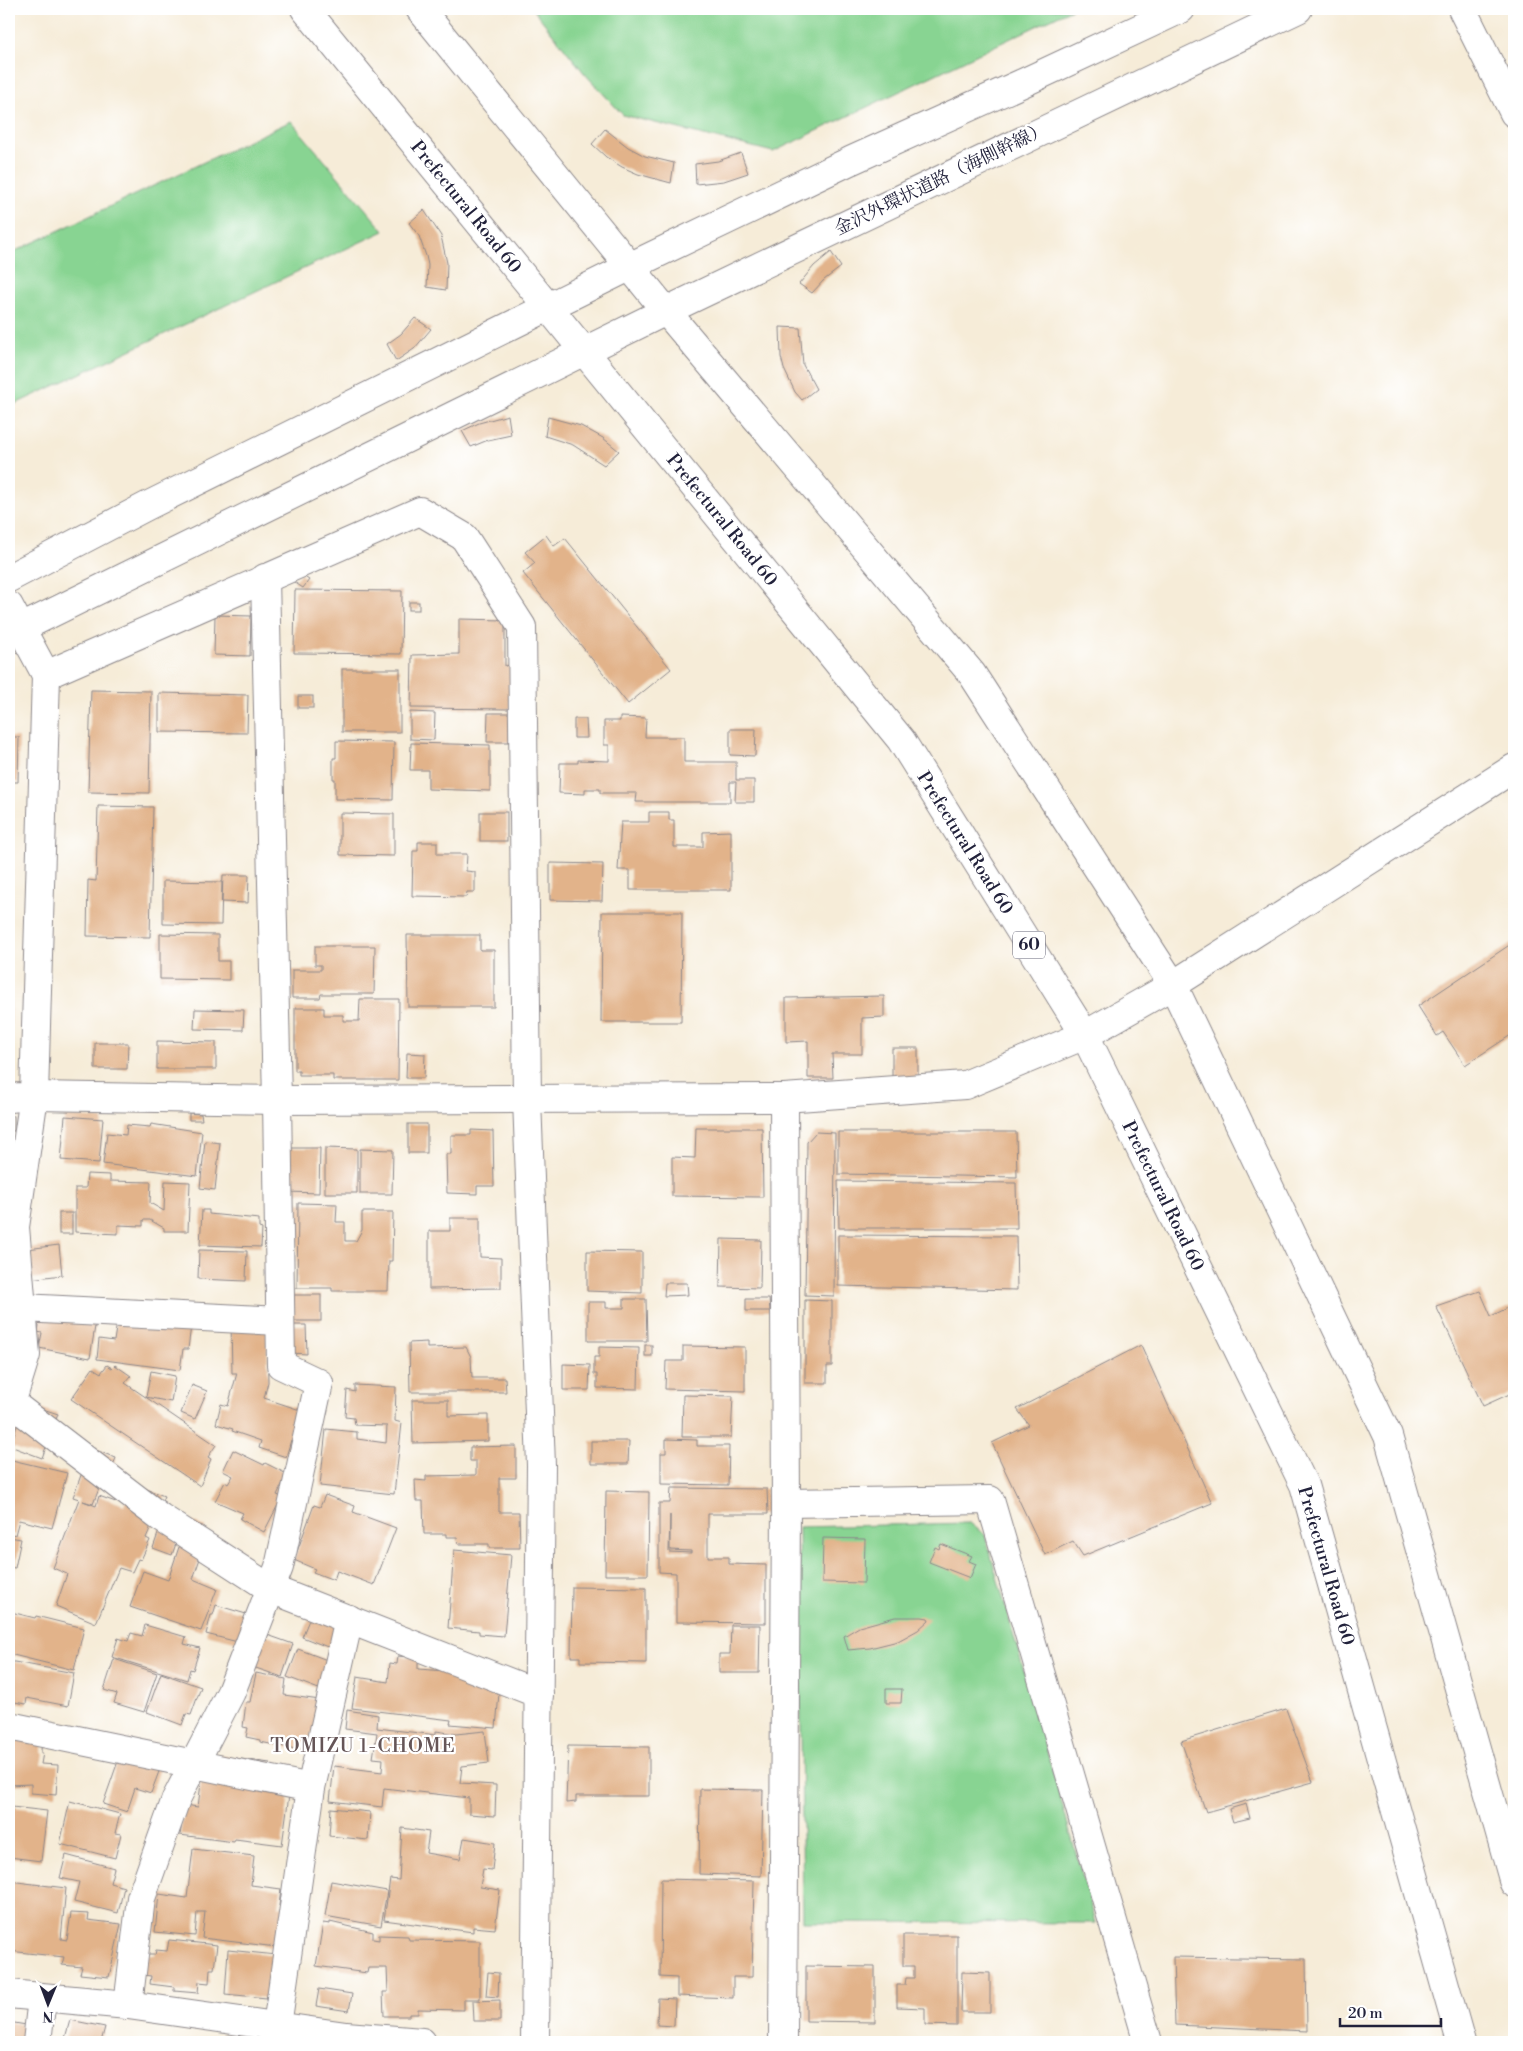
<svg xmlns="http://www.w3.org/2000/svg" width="1523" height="2051" viewBox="0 0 1523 2051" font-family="'Libre Bodoni','Noto Serif JP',serif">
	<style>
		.green { fill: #88d492; stroke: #557b66 }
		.building { fill: #e2b38a; fill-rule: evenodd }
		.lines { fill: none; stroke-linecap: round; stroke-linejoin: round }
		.street-casing { stroke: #8c878a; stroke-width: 30 }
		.secondary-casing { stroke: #8c878a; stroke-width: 30 }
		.primary-casing { stroke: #8c878a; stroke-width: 30 }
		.street { stroke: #fff; stroke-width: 28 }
		.secondary { stroke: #fff; stroke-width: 28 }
		.primary { stroke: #fff; stroke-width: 28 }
		.labels { text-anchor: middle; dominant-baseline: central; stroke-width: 4.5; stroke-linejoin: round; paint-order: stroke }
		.shield { fill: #fff; stroke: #646476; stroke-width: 1 }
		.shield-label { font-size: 16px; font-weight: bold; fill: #22223b }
		.street-label { font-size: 18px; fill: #22223b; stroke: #fff }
		.neighbourhood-label { font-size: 19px; letter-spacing: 1px; fill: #655557; stroke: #fff }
	</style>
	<rect width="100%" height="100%" fill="#fff"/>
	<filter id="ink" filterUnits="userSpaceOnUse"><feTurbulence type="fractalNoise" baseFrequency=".02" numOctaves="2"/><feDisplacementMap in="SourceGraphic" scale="10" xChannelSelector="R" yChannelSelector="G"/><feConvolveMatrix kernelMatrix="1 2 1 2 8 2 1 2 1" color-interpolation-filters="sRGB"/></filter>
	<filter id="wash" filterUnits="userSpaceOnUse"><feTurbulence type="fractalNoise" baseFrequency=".0096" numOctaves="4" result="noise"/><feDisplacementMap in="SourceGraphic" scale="20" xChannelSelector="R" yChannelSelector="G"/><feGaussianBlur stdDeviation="1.12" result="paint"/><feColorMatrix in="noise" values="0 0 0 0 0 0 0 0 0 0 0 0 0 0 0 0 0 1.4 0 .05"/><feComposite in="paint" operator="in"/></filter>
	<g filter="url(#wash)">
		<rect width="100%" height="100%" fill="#f6ecd8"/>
		<!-- green -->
		<g class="green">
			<polygon points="533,9 1072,9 773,152 623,115 585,74"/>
			<polygon points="291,121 384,231 9,407 9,254"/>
			<polygon points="970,1523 985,1535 1096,1923 803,1922 799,1527"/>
		</g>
		<g id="blocks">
			<!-- building -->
			<g class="building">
				<polygon points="605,129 628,147 645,156 674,163 671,183 638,174 622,167 606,157 592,144"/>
				<polygon points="741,153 748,173 724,181 696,184 695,164 718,161"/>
				<polygon points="424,210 441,236 447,263 446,290 427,287 428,265 426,256 419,236 409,223"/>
				<polygon points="831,252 841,267 824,280 812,293 799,284 814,266"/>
				<polygon points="415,318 431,329 414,349 396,361 387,344 401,334"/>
				<polygon points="780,327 800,328 803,365 816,389 802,400 795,392 784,369 781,357"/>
				<polygon points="508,415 511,435 488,440 471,447 462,431 479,423"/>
				<polygon points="548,417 581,426 603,438 619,451 604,465 573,445 545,436"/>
				<polygon points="546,535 554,546 565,538 671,669 628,704 523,573 535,563 525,552"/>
				<polygon points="300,574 309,580 303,588 294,582"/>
				<polygon points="295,590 402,591 401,654 294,653"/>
				<rect x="409" y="602" width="10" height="8"/>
				<polygon points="215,615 251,616 250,656 214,655"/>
				<polygon points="459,619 505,620 505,666 510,665 510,709 411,708 412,655 459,654"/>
				<rect x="342" y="669" width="58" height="63"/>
				<polygon points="91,690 151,691 149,793 88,792"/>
				<polygon points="159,693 248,695 247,733 159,732"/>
				<rect x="298" y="696" width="15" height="12"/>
				<polygon points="410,712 435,713 434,740 410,739"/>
				<polygon points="488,713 511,713 511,742 487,742"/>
				<polygon points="620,717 646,718 645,737 684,737 684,762 736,762 736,780 754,780 754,802 735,802 736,782 730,782 730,802 636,802 637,793 600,793 600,789 585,789 585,794 559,793 560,763 578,763 578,760 609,761 609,745 604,745 604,721 620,721"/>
				<polygon points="574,719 586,719 587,738 574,738"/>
				<polygon points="730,729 756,729 755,756 730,755"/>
				<polygon points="9,737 19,737 18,782 9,782"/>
				<polygon points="336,741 394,742 393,800 335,799 335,779 333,779 333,758 336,758"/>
				<polygon points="411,743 490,745 490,791 428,789 428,770 410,770"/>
				<polygon points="98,806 153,807 150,937 87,936 88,880 96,881"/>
				<rect x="480" y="812" width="27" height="29"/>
				<polygon points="649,812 669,812 669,820 674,820 674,847 703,847 703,832 731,831 731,890 630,890 630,870 618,870 621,822 649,822"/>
				<polygon points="340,813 394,814 394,856 340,855"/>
				<polygon points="418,842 437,842 437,854 467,854 466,871 475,872 475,892 467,892 466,897 412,896 413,851 418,851"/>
				<polygon points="550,863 603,864 602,901 550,900"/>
				<polygon points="223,875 249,875 248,903 222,902"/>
				<polygon points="163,881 222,882 221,925 163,924"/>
				<polygon points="602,912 682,912 681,1022 601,1022"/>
				<polygon points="160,934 218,935 218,961 229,961 229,980 160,979"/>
				<polygon points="407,935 480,935 480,950 494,950 494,1007 408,1007"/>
				<polygon points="1514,942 1514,1033 1465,1065 1443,1032 1437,1036 1418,1006"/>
				<polygon points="315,946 375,946 374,994 321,994 320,998 292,998 292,970 321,970 321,965 315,965"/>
				<polygon points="884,996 884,1017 862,1018 862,1054 832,1054 833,1078 808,1078 808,1041 786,1042 786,998"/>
				<polygon points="360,999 399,999 398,1080 333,1080 333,1075 299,1075 299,1071 295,1071 295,1008 324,1008 324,1015 343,1015 343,1021 359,1021"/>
				<rect x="9" y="1002" width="2" height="61"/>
				<polygon points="195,1009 244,1010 243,1030 194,1029"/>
				<polygon points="157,1041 216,1042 216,1069 157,1069"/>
				<polygon points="95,1043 128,1043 127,1069 95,1069"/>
				<rect x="892" y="1048" width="26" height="30"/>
				<polygon points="407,1053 425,1054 424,1078 406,1078"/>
				<polygon points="189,1113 201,1114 202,1120 189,1120"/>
				<rect x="9" y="1116" width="5" height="15"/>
				<polygon points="65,1116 103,1119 99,1163 61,1160"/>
				<polygon points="151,1124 202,1132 197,1176 103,1164 107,1133 126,1135 127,1125 150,1127"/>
				<rect x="408" y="1124" width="19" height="29"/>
				<polygon points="696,1128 762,1128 763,1197 672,1196 672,1157 695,1158"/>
				<polygon points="471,1130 493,1131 494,1186 477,1186 477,1194 447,1193 446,1154 451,1154 451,1135 471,1135"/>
				<polygon points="816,1132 835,1133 834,1296 805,1295 807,1142"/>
				<polygon points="838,1132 1016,1132 1017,1177 838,1174"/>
				<polygon points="9,1140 15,1141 14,1161 9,1161"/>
				<polygon points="205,1141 220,1143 215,1190 200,1188"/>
				<polygon points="288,1148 320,1148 319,1193 287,1192"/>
				<polygon points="325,1148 357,1149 357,1193 325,1193"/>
				<polygon points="360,1149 393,1150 392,1194 360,1194"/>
				<polygon points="87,1174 110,1175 110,1181 151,1182 150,1203 164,1211 165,1181 190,1182 188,1231 164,1231 164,1228 150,1220 143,1220 143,1226 118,1225 118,1234 75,1232 75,1188 86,1188"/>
				<polygon points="838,1181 1016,1183 1017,1228 839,1228"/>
				<polygon points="298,1203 337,1204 336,1222 345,1222 345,1241 356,1241 362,1230 362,1212 393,1212 392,1261 389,1261 388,1291 332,1291 332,1288 297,1288"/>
				<polygon points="202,1210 209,1210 209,1214 259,1219 259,1228 262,1229 261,1247 200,1245"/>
				<rect x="59" y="1213" width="13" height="21"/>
				<polygon points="450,1218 480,1218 480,1257 501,1258 501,1288 429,1289 429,1231 450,1231"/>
				<polygon points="838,1235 1016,1236 1017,1290 838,1286"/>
				<polygon points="721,1239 761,1240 760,1288 720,1287"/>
				<polygon points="59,1245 62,1275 30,1279 27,1249"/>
				<polygon points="199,1250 247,1251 246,1281 198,1279"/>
				<polygon points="587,1251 642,1252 642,1293 587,1291"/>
				<polygon points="665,1283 687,1283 688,1295 664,1296"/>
				<polygon points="1480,1291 1491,1316 1514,1305 1514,1392 1483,1406 1436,1306"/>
				<rect x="291" y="1295" width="30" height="26"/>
				<polygon points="624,1299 646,1299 647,1341 588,1341 588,1302 606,1302 606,1308 624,1308"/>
				<polygon points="746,1299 769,1299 770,1311 746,1311"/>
				<polygon points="805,1300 832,1301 832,1366 827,1366 827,1383 805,1383"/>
				<polygon points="32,1309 96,1320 90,1358 39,1348 42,1333 38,1332 39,1325 33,1325"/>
				<polygon points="119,1309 192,1318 188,1349 183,1349 180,1370 97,1359 99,1339 114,1341"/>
				<polygon points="231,1322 267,1324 268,1382 264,1398 300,1410 295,1425 299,1426 295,1441 291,1440 286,1457 259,1448 261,1441 232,1431 233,1429 216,1424 221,1404 228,1406 237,1373 232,1373"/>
				<polygon points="291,1325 306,1325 307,1354 290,1353"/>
				<polygon points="427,1342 427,1348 466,1347 471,1357 472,1378 505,1378 506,1392 410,1392 409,1343"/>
				<rect x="645" y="1345" width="7" height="11"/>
				<polygon points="1141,1345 1212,1503 1083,1556 1073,1541 1045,1555 992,1443 1029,1425 1017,1409"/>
				<polygon points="683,1346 745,1347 745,1391 665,1389 666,1361 683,1361"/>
				<polygon points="599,1347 639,1348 638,1389 597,1388 597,1374 594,1374 594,1357 599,1357"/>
				<polygon points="563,1364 590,1365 589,1390 563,1390"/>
				<polygon points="107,1365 112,1368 115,1365 131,1376 125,1383 216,1445 208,1457 211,1459 200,1486 71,1399 93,1368 101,1373"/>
				<polygon points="151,1371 175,1376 171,1402 146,1397"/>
				<polygon points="192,1385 207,1391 195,1419 181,1413"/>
				<polygon points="355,1385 396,1387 395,1421 402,1423 394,1494 320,1486 326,1429 357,1432 357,1439 386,1443 387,1426 355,1425 354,1418 345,1417 347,1390 355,1392"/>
				<polygon points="683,1395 733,1396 731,1437 682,1437"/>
				<polygon points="412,1400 448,1400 448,1416 488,1415 488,1441 413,1443"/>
				<polygon points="25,1403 58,1414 42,1458 10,1446"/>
				<polygon points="666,1439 697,1440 697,1446 729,1446 728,1485 661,1484 661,1453 666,1453"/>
				<polygon points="591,1441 629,1441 628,1464 591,1464"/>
				<polygon points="516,1446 516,1478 499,1478 499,1512 519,1512 520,1548 489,1548 489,1544 458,1544 457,1537 446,1537 446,1534 424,1534 423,1501 416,1501 415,1480 426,1481 426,1476 476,1475 476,1461 470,1461 470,1447"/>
				<polygon points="91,1448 116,1458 106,1482 102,1481 93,1504 83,1501 96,1506 99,1496 124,1505 132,1483 164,1496 146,1538 150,1540 141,1560 138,1559 132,1572 119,1568 96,1623 56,1606 67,1574 53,1568 79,1499 73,1497"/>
				<polygon points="233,1450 264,1465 265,1463 287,1474 277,1495 282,1497 264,1532 240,1519 243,1513 215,1501 225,1482 228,1484 233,1476 223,1471"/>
				<polygon points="12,1460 67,1473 52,1528 19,1520 15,1535 9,1533 9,1472"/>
				<path d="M671,1488l96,1 1,25h-60v43h21v7l37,1v58l-90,-1v-49l-17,-1v-69h11zM670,1515v35l21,1v2l-22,-1z"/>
				<polygon points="606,1491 649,1492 648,1575 605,1575"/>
				<polygon points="325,1495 355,1506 353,1512 396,1528 374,1585 337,1571 334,1580 313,1572 315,1569 294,1560 314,1505 320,1507"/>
				<polygon points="192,1522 205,1527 201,1540 206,1541 193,1579 217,1589 201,1631 130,1607 143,1571 168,1580 183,1535"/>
				<polygon points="160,1528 179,1535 172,1555 153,1548"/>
				<polygon points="9,1537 21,1539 15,1568 9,1567"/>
				<polygon points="823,1538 865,1539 864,1583 822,1582"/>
				<polygon points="941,1544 972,1556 969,1561 976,1564 970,1578 929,1562 935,1547 939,1549"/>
				<polygon points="454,1550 511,1555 504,1636 479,1634 479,1631 448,1628"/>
				<polygon points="572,1587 646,1588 646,1663 580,1662 580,1657 571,1657"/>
				<polygon points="318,1598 354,1613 338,1651 302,1637"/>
				<polygon points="216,1605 246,1614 238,1642 206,1634 211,1615 213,1615"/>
				<polygon points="11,1612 35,1618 36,1616 84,1628 74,1670 9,1654 11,1643 9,1643 9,1622"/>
				<polygon points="895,1617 922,1617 928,1618 929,1620 918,1630 898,1641 870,1648 848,1650 844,1636 859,1627"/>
				<polygon points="145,1625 186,1637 184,1644 200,1648 193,1670 190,1669 187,1680 112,1657 118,1638 128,1641 131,1633 142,1636"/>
				<polygon points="731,1625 760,1625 759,1673 719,1673 719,1654 730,1654"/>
				<polygon points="262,1633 293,1644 282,1677 250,1666"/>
				<polygon points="298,1649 335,1663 324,1691 287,1677"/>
				<polygon points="398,1656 418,1658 418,1669 461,1672 500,1681 496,1728 450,1724 451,1720 352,1708 357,1677 388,1682 390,1663 397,1664"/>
				<polygon points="114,1659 157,1673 144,1712 114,1703 117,1694 104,1690"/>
				<polygon points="9,1661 74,1673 68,1706 27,1698 26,1704 9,1701"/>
				<polygon points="161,1673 201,1687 191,1715 186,1714 182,1725 147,1712"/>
				<polygon points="256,1673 286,1679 284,1695 327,1701 316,1753 260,1742 260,1740 246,1737 248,1728 243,1727 246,1702 250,1702"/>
				<polygon points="886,1689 902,1689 901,1703 886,1703"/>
				<polygon points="1286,1709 1313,1782 1206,1812 1181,1741"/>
				<polygon points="347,1710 378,1715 377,1728 436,1735 436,1731 456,1734 485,1731 489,1763 462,1766 460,1783 496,1785 495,1816 469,1814 469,1798 384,1788 382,1807 330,1801 334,1766 382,1772 383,1759 373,1758 377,1733 345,1729"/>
				<polygon points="9,1730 42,1732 41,1753 43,1753 41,1764 58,1765 56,1795 31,1793 31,1784 9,1785"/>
				<polygon points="124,1744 164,1758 151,1793 135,1788 127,1812 103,1804"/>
				<polygon points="568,1746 649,1747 649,1796 576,1796 576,1802 566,1803"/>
				<polygon points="213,1755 270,1763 267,1782 289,1795 282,1845 235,1839 234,1842 180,1835 185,1805 198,1807 202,1775"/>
				<polygon points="700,1789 763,1790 761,1876 699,1874"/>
				<polygon points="70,1801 120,1814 115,1833 121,1834 115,1858 60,1844"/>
				<polygon points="1246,1804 1250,1818 1233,1822 1229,1809"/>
				<polygon points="12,1807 47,1811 41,1861 9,1857"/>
				<polygon points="331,1808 370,1812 368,1840 329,1836"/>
				<polygon points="402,1828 429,1832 426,1853 460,1859 464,1838 495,1843 492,1870 483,1869 480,1887 500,1890 495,1929 473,1927 473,1932 384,1920 390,1879 399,1880"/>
				<polygon points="193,1849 254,1856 251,1885 281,1889 279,1906 298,1908 293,1949 202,1938 205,1912 197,1912 195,1936 155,1932 159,1894 187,1898"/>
				<polygon points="66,1855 114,1868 110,1883 124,1887 118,1913 74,1902 79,1882 60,1878"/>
				<polygon points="661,1879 754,1881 752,1977 733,1977 733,1998 677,1996 677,1978 660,1977"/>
				<polygon points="9,1881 66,1888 61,1939 67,1940 71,1913 89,1914 88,1920 121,1924 109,1977 80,1974 82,1967 62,1965 64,1957 9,1951"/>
				<polygon points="331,1881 387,1891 381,1926 325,1916"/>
				<polygon points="330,1922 373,1932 373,1939 379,1940 379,1935 408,1936 409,1940 480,1941 480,1999 464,1999 464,2010 418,2009 418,2014 409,2014 409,2016 384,2016 383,1992 388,1992 387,1968 368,1968 367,1973 316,1966 323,1923 330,1924"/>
				<polygon points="903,1935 957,1935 957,2026 925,2025 925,2008 897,2007 897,1985 905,1985 906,1978 914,1978 914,1966 903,1966"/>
				<polygon points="169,1940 217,1945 214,1969 210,1969 209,1983 199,1982 198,1993 174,1991 174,1987 150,1984 151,1976 143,1975 146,1955 155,1955 156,1950 167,1951"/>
				<polygon points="228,1950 286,1956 277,1999 225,1994"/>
				<polygon points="1173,1957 1306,1959 1307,2031 1175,2025"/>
				<polygon points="806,1966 875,1967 875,2022 806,2021"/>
				<polygon points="488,1972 499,1973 498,1997 486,1996"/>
				<polygon points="962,1972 990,1973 990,2012 961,2012"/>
				<polygon points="319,1989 352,1994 349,2011 316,2006"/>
				<polygon points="658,1998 675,1999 674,2026 657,2025"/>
				<polygon points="500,2000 500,2021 474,2021 473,2001"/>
				<polygon points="70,2020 105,2027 101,2042 64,2042"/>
				<polygon points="9,2022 26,2025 39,2042 9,2042"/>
			</g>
		</g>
	</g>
	<g filter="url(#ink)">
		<use href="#blocks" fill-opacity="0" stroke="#8c878a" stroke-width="1"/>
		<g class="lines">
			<!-- street casing -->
			<g class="street-casing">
				<g id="street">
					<polyline points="1462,9 1514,113"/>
					<polyline points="9,1098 34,1096 46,675"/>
					<polyline points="22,1308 280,1321"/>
					<polyline points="9,1401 160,1517 271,1589 539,1694"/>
					<polyline points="9,1410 26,1355 15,1227 34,1096 277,1100 784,1098 965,1085 1085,1035 1173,985"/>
					<polyline points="786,1503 990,1500 1148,2042"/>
					<polyline points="9,1726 311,1788"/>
					<polyline points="9,1994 128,2005 346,2036 422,2042"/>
					<polyline points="128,2005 141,1898 176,1799 231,1692 279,1567 319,1383 281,1365 277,1100 265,578"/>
					<polyline points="277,2026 311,1788 349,1619"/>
					<polyline points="37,2042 42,1998"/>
					<polyline points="783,2042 786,1503 784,1098"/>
				</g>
			</g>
			<!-- secondary casing -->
			<g class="secondary-casing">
				<g id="secondary">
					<polyline points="9,578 147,506 629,267 850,161 1027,81 1181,9"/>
					<polyline points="9,606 46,675 420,511 464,537 522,627 527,1100 541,1465 535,2042"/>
					<polyline points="9,634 666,311 1298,9"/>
					<polyline points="1173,985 1514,768"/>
				</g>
			</g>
			<!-- primary casing -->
			<g class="primary-casing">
				<g id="primary">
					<polyline points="305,9 901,740 1085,1035 1304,1485 1461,2042"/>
					<polyline points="420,9 666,311 972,674 1173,985 1388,1436 1514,1883"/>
				</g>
			</g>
			<!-- street -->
			<use href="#street" class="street"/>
			<!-- secondary -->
			<use href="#secondary" class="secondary"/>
			<!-- primary -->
			<use href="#primary" class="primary"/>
		</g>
	</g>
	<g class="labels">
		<!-- shield labels -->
		<rect class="shield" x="1013" y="931.5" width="32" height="27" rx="4"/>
		<g class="shield-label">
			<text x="1029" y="945">60</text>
		</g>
		<!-- street labels -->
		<g class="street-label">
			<text transform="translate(941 179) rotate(-26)">金沢外環状道路（海側幹線）</text>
			<text transform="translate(466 207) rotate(51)">Prefectural Road 60</text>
			<text transform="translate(722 520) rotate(51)">Prefectural Road 60</text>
			<text transform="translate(965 843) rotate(58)">Prefectural Road 60</text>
			<text transform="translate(1163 1196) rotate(64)">Prefectural Road 60</text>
			<text transform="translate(1326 1566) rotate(74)">Prefectural Road 60</text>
		</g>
		<!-- neighbourhood labels -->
		<g class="neighbourhood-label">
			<text x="363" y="1746">TOMIZU 1-CHOME</text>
		</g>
	</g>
	<!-- margin -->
	<rect width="1523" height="2051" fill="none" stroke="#fff" stroke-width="30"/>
	<!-- north arrow -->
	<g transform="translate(48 2004) rotate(181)" stroke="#ffffff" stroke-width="4" paint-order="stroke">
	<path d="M0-4L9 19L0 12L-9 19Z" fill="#22223b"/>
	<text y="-8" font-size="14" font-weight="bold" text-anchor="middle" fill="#22223b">N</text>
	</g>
	<!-- scale -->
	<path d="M1340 2018v8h101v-8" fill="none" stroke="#22223b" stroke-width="2.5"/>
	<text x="1348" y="2018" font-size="15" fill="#22223b" stroke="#ffffff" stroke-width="4" paint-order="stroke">20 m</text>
</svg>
